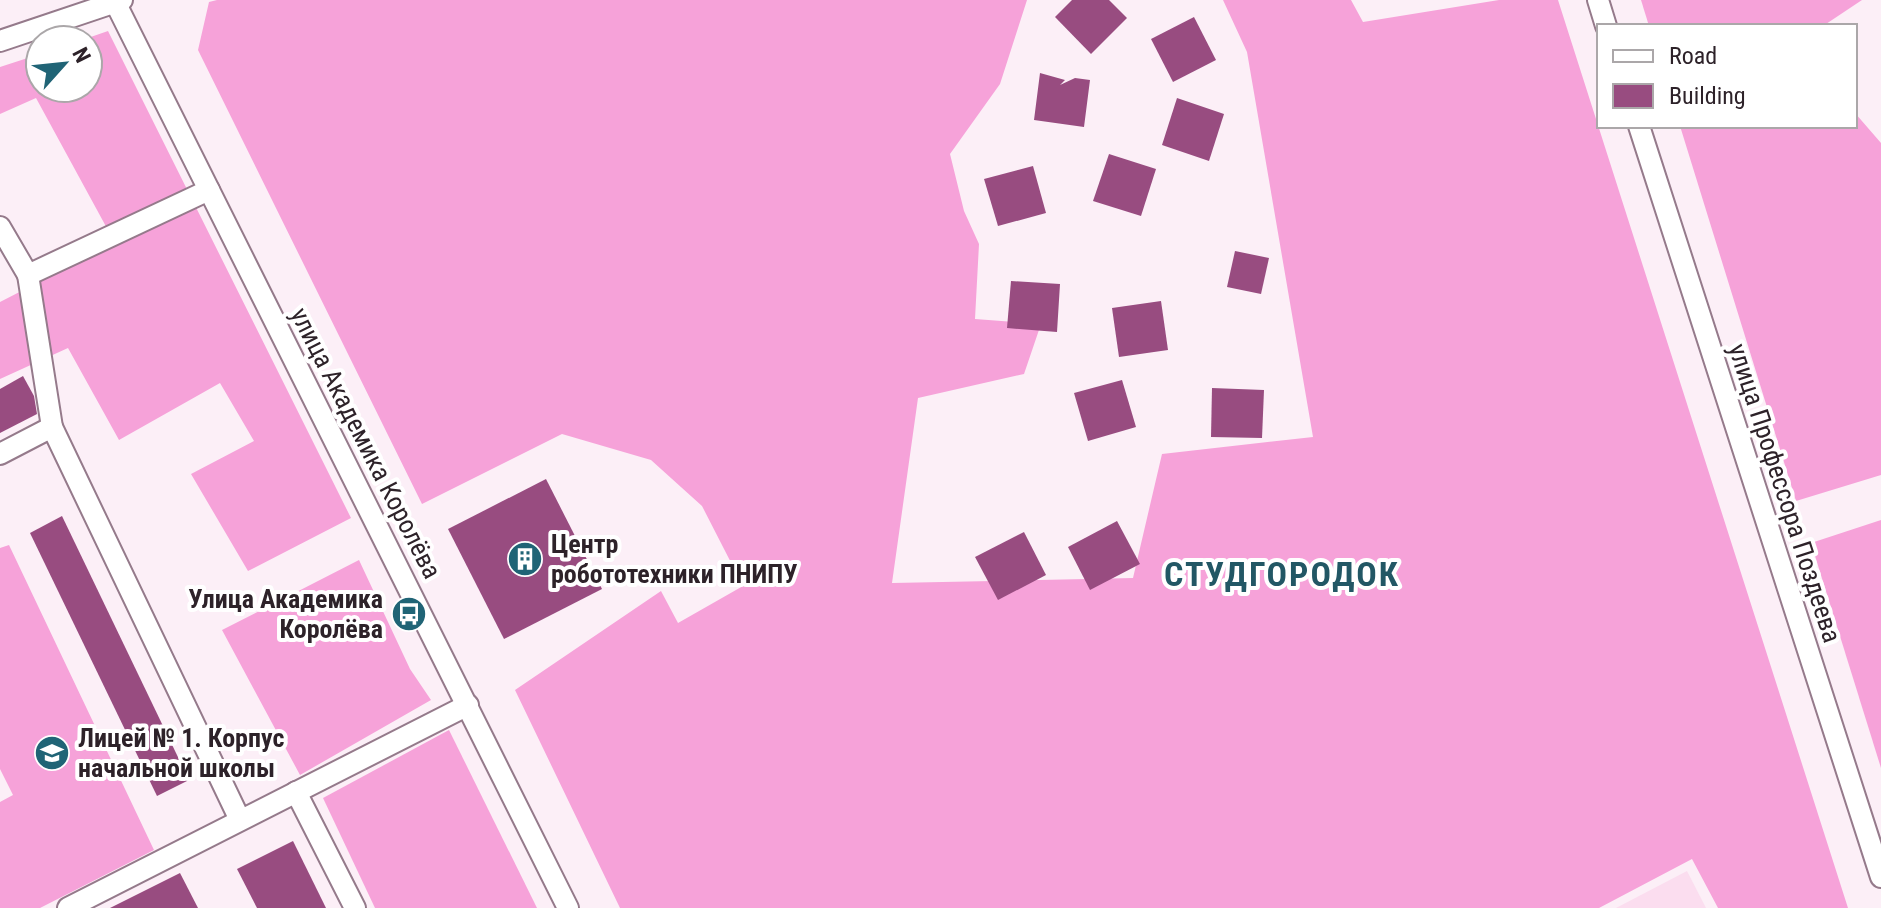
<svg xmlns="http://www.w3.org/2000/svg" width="1881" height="908" viewBox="0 0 1881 908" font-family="'Roboto Condensed',sans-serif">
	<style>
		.built { fill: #fbddef }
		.forest { fill: #f6a2d9 }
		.building { fill: #984c80 }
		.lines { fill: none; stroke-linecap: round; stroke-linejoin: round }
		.minor-casing { stroke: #957a8b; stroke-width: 24 }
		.minor { stroke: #fff; stroke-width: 20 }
		.labels { text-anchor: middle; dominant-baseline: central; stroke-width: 8; stroke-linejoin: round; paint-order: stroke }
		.street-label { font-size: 26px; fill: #2d2229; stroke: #fff }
		.poi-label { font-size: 26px; font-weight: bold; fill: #2d2229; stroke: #fff; text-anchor: start }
		.district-label { font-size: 34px; font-weight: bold; letter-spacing: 2px; fill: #225765; stroke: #fff }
	</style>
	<rect width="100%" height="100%" fill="#fceff7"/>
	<!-- built -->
	<polygon class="built" points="1687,871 1706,908 1616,908"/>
	<!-- forest -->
	<g class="forest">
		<polygon points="217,0 1027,0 1000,84 950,154 964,211 979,244 975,319 1041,324 1024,374 918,398 892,583 1133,578 1162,454 1313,437 1247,52 1223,0 1351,0 1363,22 1499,0 1558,0 1848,908 1718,908 1692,859 1599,908 620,908 515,690 661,591 678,623 743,586 702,506 651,460 562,434 422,504 198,50 209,2"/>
		<polygon points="1641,0 1862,0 1823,26 1649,26"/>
		<polygon points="108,31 351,518 248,571 191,474 254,441 220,383 119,440 68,348 0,379 0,302 115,243 36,98 0,114 0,67 40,54 40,88 88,88 88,40 82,40"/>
		<polygon points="1855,113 1881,143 1881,475 1796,501 1680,126 1855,126"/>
		<polygon points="1881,520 1881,768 1811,543"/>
		<polygon points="9,545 154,850 40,908 0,908 0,802 13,795 0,769 0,548"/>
		<polygon points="359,560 410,669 431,700 300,775 222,630"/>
		<polygon points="449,730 537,908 375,908 323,798"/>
	</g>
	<!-- building -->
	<g class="building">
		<polygon points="1072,0 1109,0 1127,18 1091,54 1055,17"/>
		<polygon points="1194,17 1216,60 1173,82 1151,39"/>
		<polygon points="1040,73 1065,80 1060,85 1075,78 1090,80 1084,127 1034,120"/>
		<polygon points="1177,98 1224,114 1209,161 1162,145"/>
		<polygon points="1109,154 1156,169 1141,216 1093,201"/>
		<polygon points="1033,166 1046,213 998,226 984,179"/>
		<polygon points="1235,251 1269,258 1261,294 1227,287"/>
		<polygon points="1011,281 1060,284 1057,332 1007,328"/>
		<polygon points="1161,301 1168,350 1119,357 1112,308"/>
		<polygon points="23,376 34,396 37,414 0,433 0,389"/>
		<polygon points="1122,380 1136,427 1088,441 1074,393"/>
		<polygon points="1212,388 1264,390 1262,438 1211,437"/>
		<polygon points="546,479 602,589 504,639 448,529"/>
		<polygon points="62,516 189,780 157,796 30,533"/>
		<polygon points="1117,521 1140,564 1090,590 1068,547"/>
		<polygon points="1024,532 1046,575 998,600 975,557"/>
		<polygon points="293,841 326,908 257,908 237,869"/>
		<polygon points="180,873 198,908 110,908"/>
	</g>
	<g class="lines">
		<!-- minor casing -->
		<g class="minor-casing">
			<g id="minor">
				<polyline points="1598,0 1606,26"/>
				<polyline points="115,2 568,908"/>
				<polyline points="0,41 122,0"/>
				<polyline points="1639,126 1881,877"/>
				<polyline points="0,227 28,275 209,190"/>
				<polyline points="28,275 52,427"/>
				<polyline points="0,454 52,427 240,820"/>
				<polyline points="296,792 355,908"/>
				<polyline points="68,908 468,705"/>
			</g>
		</g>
		<!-- minor -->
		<use href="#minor" class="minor"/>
	</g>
	<!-- icons -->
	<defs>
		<g id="building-disc" transform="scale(1.8)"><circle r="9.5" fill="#206476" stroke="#fff"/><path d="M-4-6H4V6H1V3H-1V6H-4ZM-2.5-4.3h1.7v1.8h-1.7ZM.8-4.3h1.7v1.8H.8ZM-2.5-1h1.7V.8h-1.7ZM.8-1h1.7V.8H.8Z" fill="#fff"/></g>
		<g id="bus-disc" transform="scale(1.8)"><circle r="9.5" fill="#206476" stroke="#fff"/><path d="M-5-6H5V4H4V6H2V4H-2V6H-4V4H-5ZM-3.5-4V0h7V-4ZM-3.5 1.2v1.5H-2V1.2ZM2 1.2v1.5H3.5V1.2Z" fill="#fff"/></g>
		<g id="school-disc" transform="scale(1.8)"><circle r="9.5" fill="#206476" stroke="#fff"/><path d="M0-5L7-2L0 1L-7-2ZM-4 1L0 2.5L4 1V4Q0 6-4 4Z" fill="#fff"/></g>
	</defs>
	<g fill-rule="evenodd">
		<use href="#building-disc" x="525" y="559"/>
		<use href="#bus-disc" x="409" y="614"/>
		<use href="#school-disc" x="52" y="753"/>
	</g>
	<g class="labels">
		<!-- street labels -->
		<g class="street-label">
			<text transform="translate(366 443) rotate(63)">улица Академика Королёва</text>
			<text transform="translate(1785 493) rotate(72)">улица Профессора Поздеева</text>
		</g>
		<!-- poi labels -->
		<g class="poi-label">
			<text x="551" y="544">Центр<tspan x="551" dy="30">робототехники ПНИПУ</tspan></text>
			<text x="383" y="599" text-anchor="end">Улица Академика<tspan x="383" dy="30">Королёва</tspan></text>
			<text x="78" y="738">Лицей № 1. Корпус<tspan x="78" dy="30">начальной школы</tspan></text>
		</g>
		<!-- district labels -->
		<g class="district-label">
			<text x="1282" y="574">СТУДГОРОДОК</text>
		</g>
	</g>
	<!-- legend -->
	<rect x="1597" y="24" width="260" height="104" fill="#ffffff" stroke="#aba7a9" stroke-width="2"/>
	<rect x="1613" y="50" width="40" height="12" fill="#ffffff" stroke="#aba7a9" stroke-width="2"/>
	<text x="1669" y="64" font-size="24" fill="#2d2229">Road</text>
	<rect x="1613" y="84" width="40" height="24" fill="#984c80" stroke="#aba7a9" stroke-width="2"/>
	<text x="1669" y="104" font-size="24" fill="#2d2229">Building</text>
	<!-- north arrow -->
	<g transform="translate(64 64) rotate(63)"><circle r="38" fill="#ffffff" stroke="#aba7a9" stroke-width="2"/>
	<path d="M0-6L14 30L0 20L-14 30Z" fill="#206476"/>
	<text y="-12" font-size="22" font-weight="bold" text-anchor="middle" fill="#2d2229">N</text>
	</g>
</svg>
